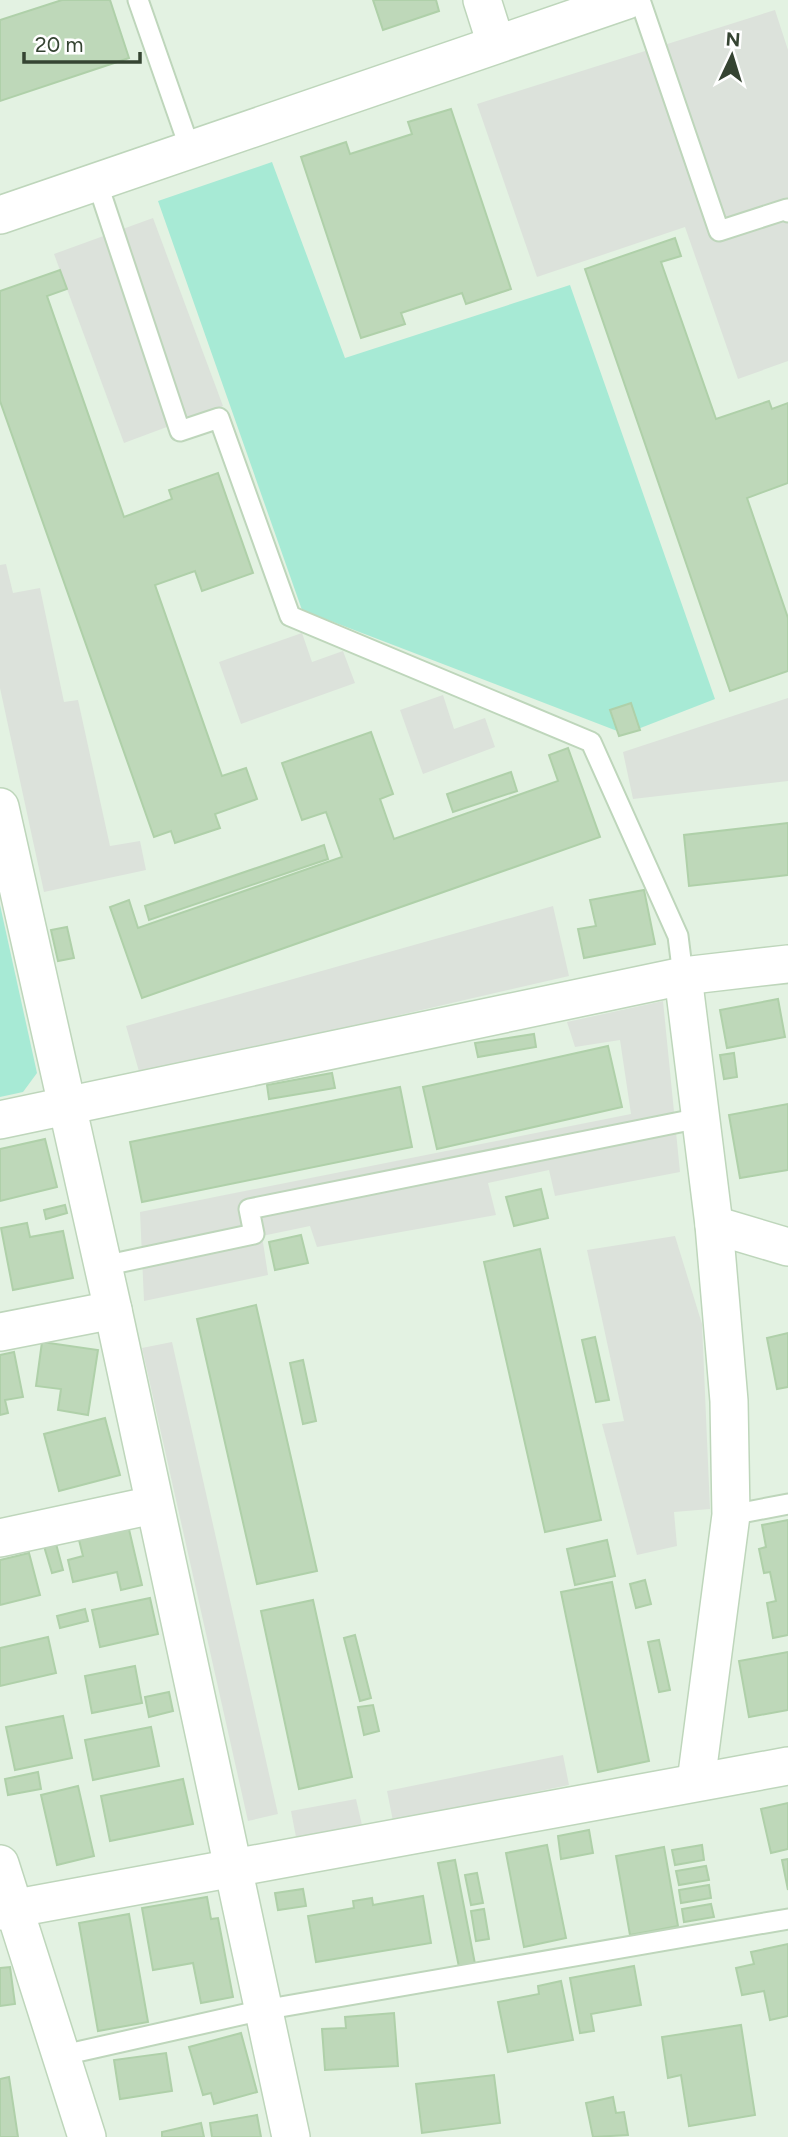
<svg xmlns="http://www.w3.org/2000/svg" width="788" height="2137" viewBox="0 0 788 2137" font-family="Figtree,sans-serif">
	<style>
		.green { fill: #a7ead5 }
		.parking { fill: #dce2db }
		.building { fill: #bed8b9; stroke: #afd0a9; stroke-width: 2 }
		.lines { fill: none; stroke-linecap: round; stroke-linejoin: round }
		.lane-casing { stroke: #bed6bb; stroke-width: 23 }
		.street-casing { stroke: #bed6bb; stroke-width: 40 }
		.lane { stroke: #fff; stroke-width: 19 }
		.street { stroke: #fff; stroke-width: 37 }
	</style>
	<rect width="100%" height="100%" fill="#e3f2e2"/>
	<!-- green -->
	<g class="green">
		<polygon points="272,162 345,358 570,285 715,699 625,734 302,610 158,201"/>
		<polygon points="0,905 37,1073 23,1092 0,1097"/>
	</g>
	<!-- parking -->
	<g class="parking">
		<polygon points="775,10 788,50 788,361 738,379 685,227 537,277 477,104"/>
		<polygon points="153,218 223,406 124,443 54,254"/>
		<polygon points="6,564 13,593 40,588 64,702 78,700 110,846 140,841 146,870 44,892 0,688 0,565"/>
		<polygon points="302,633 312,662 343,651 355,683 241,724 219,662"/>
		<polygon points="443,695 454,729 485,718 495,747 423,774 400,710"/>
		<polygon points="788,698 788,781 633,799 623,752"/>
		<polygon points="553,906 569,976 140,1075 126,1026"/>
		<polygon points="663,1001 680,1172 555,1196 549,1170 488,1183 496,1215 317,1247 310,1226 262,1236 268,1275 144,1301 140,1212 631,1114 620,1040 575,1047 567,1022"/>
		<polygon points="675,1236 702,1324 710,1509 674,1512 677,1546 637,1555 602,1424 624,1421 587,1250"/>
		<polygon points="172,1342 278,1814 248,1821 142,1348"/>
		<polygon points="563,1755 569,1785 393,1821 387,1791"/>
		<polygon points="356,1799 362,1825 296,1837 291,1811"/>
	</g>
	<!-- building -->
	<g class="building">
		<polygon points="62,0 110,0 129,58 0,101 0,20"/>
		<polygon points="373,0 436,0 439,11 383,30"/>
		<polygon points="451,109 511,289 466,304 462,293 401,313 405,324 361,338 301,157 346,142 350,154 412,134 408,122"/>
		<polygon points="675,238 681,256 661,262 716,419 769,401 772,409 788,403 788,483 747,498 788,618 788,671 730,691 585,269"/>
		<polygon points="60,270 67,289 47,296 124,517 172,499 169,490 218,473 253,573 202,591 195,571 155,585 222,776 246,768 257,799 215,814 220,828 175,843 171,831 154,837 0,401 0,291"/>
		<polygon points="631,703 640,730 619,736 610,710"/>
		<polygon points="371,732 393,794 380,799 394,839 558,781 549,755 568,748 600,837 142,998 110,907 129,900 138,928 342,857 326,812 302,820 282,763"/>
		<polygon points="511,772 517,791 453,812 447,794"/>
		<polygon points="788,823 788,875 689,886 684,835"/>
		<polygon points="324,845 328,859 149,920 145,906"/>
		<polygon points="644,890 655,944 584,958 578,929 596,926 590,900"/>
		<polygon points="67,927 74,958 58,961 51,930"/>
		<polygon points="778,999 785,1037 727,1048 720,1010"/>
		<polygon points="534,1034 536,1047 478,1057 475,1043"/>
		<polygon points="608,1046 622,1107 437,1149 423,1087"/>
		<polygon points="734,1053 737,1077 724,1079 720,1055"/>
		<polygon points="332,1073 335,1088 269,1099 267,1085"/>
		<polygon points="400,1087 412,1147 142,1202 130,1142"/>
		<polygon points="788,1104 788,1170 740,1178 729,1115"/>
		<polygon points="45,1139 57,1187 0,1201 0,1149"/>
		<polygon points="541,1189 548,1218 514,1226 506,1197"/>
		<polygon points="65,1205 67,1213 46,1219 44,1210"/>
		<polygon points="27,1223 30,1237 63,1231 73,1278 13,1290 1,1228"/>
		<polygon points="301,1235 308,1263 275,1270 269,1242"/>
		<polygon points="540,1249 601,1520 545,1532 484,1262"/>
		<polygon points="256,1305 317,1571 257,1584 197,1319"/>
		<polygon points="788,1333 788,1387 777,1389 767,1338"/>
		<polygon points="595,1337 609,1400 596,1402 582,1340"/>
		<polygon points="42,1342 98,1350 88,1415 58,1410 61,1389 36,1386"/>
		<polygon points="14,1352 23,1397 5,1400 8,1413 0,1415 0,1355"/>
		<polygon points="303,1360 316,1421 303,1424 290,1363"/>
		<polygon points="105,1418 120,1475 59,1491 44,1434"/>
		<polygon points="788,1520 788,1635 773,1638 767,1603 776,1601 770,1572 764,1573 759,1549 766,1547 762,1525"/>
		<polygon points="128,1525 142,1585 121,1590 117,1572 73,1582 68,1560 83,1556 78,1536"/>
		<polygon points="55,1540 63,1570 52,1573 43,1543"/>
		<polygon points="607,1540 615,1576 575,1585 567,1549"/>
		<polygon points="29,1553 40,1595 0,1605 0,1560"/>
		<polygon points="645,1580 651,1604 636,1608 630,1584"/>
		<polygon points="612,1582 649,1761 598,1772 561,1592"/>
		<polygon points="150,1598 158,1634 100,1647 92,1610"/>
		<polygon points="313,1600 352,1777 299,1789 261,1611"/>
		<polygon points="85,1609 88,1621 60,1628 57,1616"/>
		<polygon points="355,1635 371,1698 360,1701 344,1638"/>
		<polygon points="48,1637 56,1673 0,1686 0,1648"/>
		<polygon points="659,1640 670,1690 659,1692 648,1642"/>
		<polygon points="788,1652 788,1710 749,1717 739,1661"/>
		<polygon points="135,1666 142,1703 92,1713 85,1676"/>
		<polygon points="169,1692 173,1711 149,1717 145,1697"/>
		<polygon points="373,1705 379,1731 364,1735 358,1707"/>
		<polygon points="63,1716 72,1758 15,1770 6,1727"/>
		<polygon points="151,1727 159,1766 93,1780 85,1740"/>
		<polygon points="38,1772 41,1789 8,1795 5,1779"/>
		<polygon points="183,1779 193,1824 110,1841 101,1796"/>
		<polygon points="78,1786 94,1856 57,1865 41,1795"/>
		<polygon points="788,1803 788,1849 771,1853 761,1809"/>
		<polygon points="589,1830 593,1853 561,1859 558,1836"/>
		<polygon points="547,1845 566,1938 524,1947 506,1853"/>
		<polygon points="702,1845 704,1860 675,1865 672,1850"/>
		<polygon points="664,1847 678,1926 630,1935 616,1856"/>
		<polygon points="788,1859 788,1890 782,1860"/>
		<polygon points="455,1860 475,1964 459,1967 438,1863"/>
		<polygon points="706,1866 709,1880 679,1885 676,1871"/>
		<polygon points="477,1873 483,1903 471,1905 465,1875"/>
		<polygon points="709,1885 711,1898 681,1903 679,1890"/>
		<polygon points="303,1889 306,1906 278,1910 275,1893"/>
		<polygon points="423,1896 431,1943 316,1962 308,1916 354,1908 353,1901 372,1898 373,1905"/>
		<polygon points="207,1897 211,1919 218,1918 233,1997 201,2003 193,1963 153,1970 142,1908"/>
		<polygon points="711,1904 714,1917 684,1922 682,1909"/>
		<polygon points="484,1909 489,1939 476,1941 471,1911"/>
		<polygon points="129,1914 148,2022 98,2031 79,1923"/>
		<polygon points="788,1944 788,2016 770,2020 764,1991 742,1995 736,1968 754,1964 751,1952"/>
		<polygon points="634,1966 641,2005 591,2014 594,2031 580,2033 570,1978"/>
		<polygon points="10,1967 15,2004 0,2006 0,1968"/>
		<polygon points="561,1981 573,2040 508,2052 498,2002 539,1994 538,1986"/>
		<polygon points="394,2013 398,2066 325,2070 322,2029 346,2028 345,2017"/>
		<polygon points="741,2025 755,2115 689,2126 681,2075 668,2078 662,2037"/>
		<polygon points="241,2033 257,2092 214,2104 211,2093 203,2095 189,2047"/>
		<polygon points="166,2053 172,2091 120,2099 114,2060"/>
		<polygon points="494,2075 500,2123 422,2133 416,2084"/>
		<polygon points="9,2077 18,2137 0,2137 0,2079"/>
		<polygon points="613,2097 616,2113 624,2112 628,2135 593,2137 586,2103"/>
		<polygon points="257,2115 261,2137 212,2137 210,2123"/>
		<polygon points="201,2123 204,2137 162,2137 162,2132"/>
	</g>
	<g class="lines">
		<!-- lane casing -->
		<g class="lane-casing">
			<g id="lane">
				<polyline points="138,0 190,149"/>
				<polyline points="640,0 719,231 787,209 788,212"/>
				<polyline points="97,182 180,431 219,418 290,616 591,742 678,936 683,976"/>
				<polyline points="103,1266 254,1234 249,1209 700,1118"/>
				<polyline points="731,1515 788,1504"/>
				<polyline points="59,2056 263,2010 788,1919"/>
			</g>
		</g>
		<!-- street casing -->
		<g class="street-casing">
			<g id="street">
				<polyline points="482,0 496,44"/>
				<polyline points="0,215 627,0"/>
				<polyline points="0,807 113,1310 291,2137"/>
				<polyline points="683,976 714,1225 729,1401 731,1515 696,1782"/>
				<polyline points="0,1120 683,976 788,964"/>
				<polyline points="714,1225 788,1247"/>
				<polyline points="0,1332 113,1310"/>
				<polyline points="0,1538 153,1505"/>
				<polyline points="0,1864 87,2137"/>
				<polyline points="0,1911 788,1766"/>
			</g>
		</g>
		<!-- lane -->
		<use href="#lane" class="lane"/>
		<!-- street -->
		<use href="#street" class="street"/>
	</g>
	<!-- north arrow -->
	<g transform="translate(732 56) rotate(4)" stroke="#ffffff" stroke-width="5" paint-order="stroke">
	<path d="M0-5L12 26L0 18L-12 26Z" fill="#354432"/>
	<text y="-10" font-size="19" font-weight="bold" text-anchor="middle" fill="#354432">N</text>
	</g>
	<!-- scale -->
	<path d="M24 52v10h116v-10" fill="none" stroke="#354432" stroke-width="3.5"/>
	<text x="35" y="52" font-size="21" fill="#354432" stroke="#ffffff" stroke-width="5" paint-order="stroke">20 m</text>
</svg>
